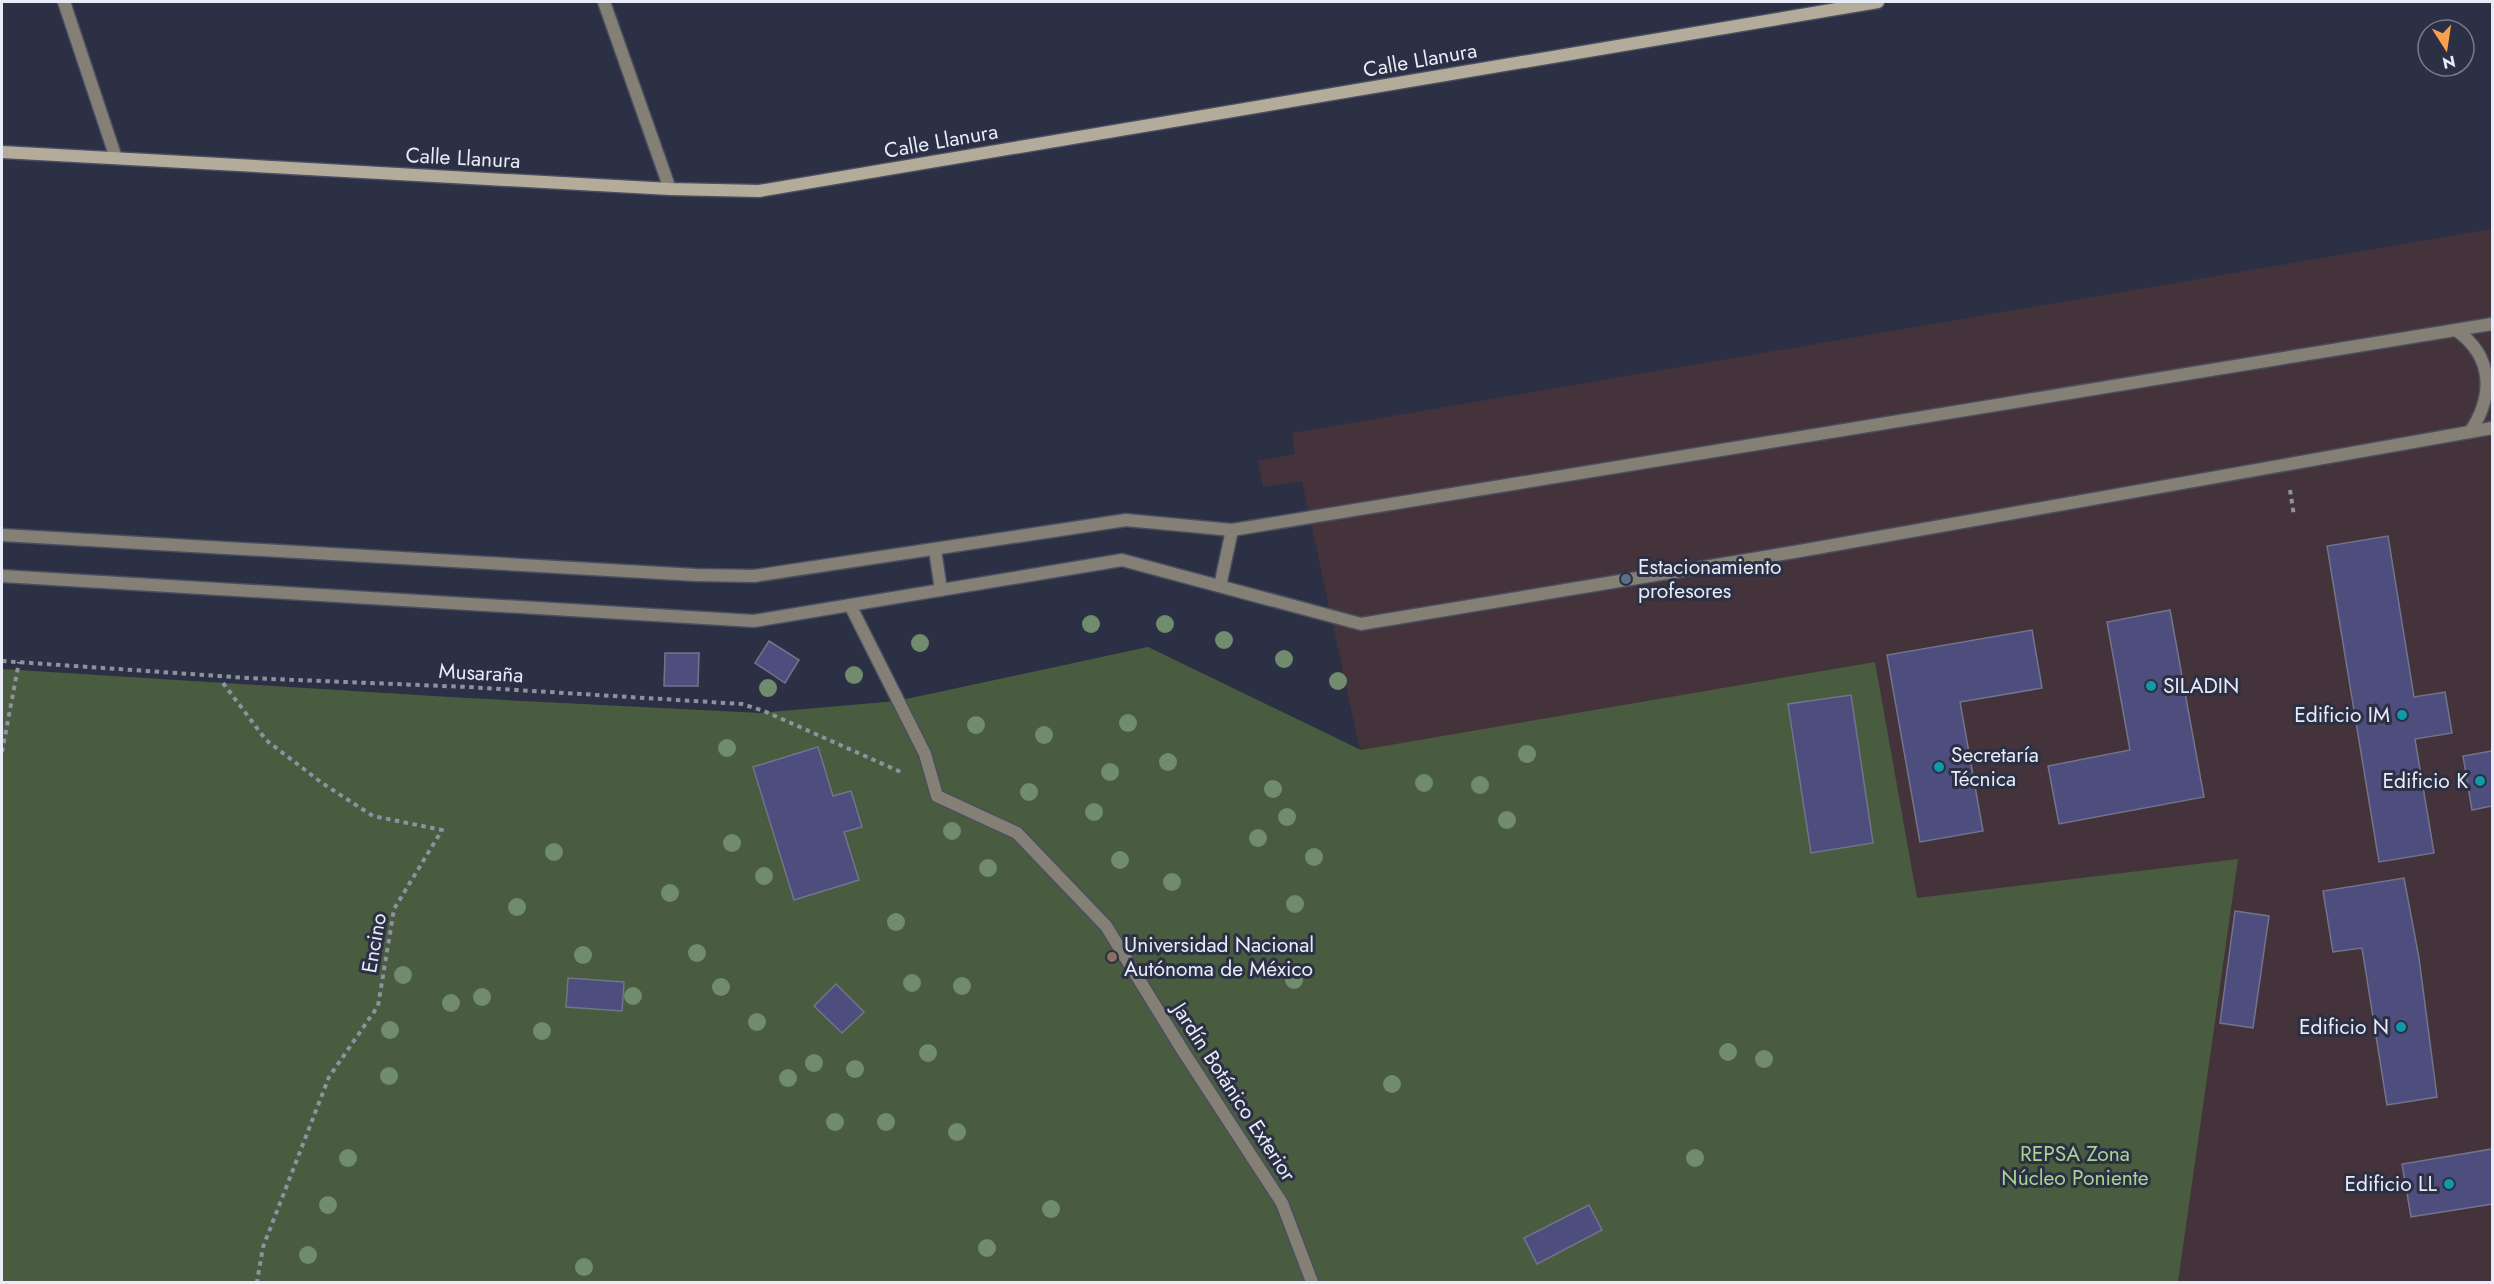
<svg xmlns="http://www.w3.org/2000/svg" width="2494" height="1284" viewBox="0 0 2494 1284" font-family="Jost,sans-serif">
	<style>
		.education { fill: #45333b }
		.green { fill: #495c3f }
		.building { fill: #4d4e7e; stroke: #72748c; stroke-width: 1.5 }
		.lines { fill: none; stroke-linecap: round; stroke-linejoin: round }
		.lane-casing { stroke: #4a4e61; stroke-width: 15 }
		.street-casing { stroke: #4a4e61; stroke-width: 15 }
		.secondary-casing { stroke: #4a4e61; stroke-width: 15 }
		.path { stroke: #8d91a1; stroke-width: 4; stroke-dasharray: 4.5 4.5; stroke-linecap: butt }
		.lane { stroke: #848075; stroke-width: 12 }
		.street { stroke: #848075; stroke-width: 12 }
		.secondary { stroke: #b4ac9b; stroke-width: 12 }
		.tree { fill: #708b6d }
		.service-dot { fill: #5c6f8a; stroke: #2c3044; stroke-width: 2 }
		.culture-dot { fill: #0f9aa8; stroke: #2c3044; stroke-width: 2 }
		.education-dot { fill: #8d6e63; stroke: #2c3044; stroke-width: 2 }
		.labels { text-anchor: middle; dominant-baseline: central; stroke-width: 6; stroke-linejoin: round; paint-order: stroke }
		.street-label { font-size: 21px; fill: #e8ecf9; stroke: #2c3044 }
		.poi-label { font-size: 21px; fill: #e8ecf9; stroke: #2c3044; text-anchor: start }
		.park-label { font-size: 21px; fill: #a7d58e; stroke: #2c3044 }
	</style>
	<rect width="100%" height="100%" fill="#2c3044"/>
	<!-- education -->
	<polygon class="education" points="2492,229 2492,1282 2,1282 2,669 465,698 760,713 897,701 1148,647 1360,750 1302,481 1263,487 1258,461 1295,454 1292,433"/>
	<!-- green -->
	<polygon class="green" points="1148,647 1361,750 1875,662 1917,898 2238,859 2178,1282 2,1282 2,669 465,698 760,713 897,701"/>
	<!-- building -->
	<g class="building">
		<polygon points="2388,536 2414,697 2445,692 2452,733 2415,739 2434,853 2379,862 2327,546"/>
		<polygon points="2170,610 2204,797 2059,824 2048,766 2130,750 2107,622"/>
		<polygon points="2032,630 2042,688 1960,702 1983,831 1920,842 1887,655"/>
		<polygon points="769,641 799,660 785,683 755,663"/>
		<polygon points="665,653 699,653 698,686 664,686"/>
		<polygon points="1851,695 1873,843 1811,853 1788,704"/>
		<polygon points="818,747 833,796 851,791 862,827 844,832 859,880 794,900 753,767"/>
		<polygon points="2492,751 2492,806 2472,810 2463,756"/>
		<polygon points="2404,878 2419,958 2437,1097 2387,1105 2362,948 2333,952 2323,891"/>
		<polygon points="2235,911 2269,916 2253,1028 2220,1023"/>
		<polygon points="568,978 624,982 622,1011 566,1007"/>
		<polygon points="836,984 864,1012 842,1033 814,1006"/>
		<polygon points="2492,1149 2492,1204 2411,1217 2402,1164"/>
		<polygon points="1589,1205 1602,1230 1537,1264 1524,1238"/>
	</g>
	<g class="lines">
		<!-- lane casing -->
		<g class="lane-casing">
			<g id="lane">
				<path d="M2456,330c38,27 38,66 14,102"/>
				<polyline points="2,535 696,575 754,576 1126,520 1232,530 2492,324"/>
				<polyline points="935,550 941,590"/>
				<polyline points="2,576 754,621 1122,560 1361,624 1800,551 2492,428"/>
				<polyline points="1220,586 1232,530"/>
				<polyline points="850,605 925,754 937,796 1017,833 1106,926 1183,1051 1282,1203 1312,1282"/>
			</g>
		</g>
		<!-- street casing -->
		<g class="street-casing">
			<g id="street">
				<polyline points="64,2 116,158"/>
				<polyline points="604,2 670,189"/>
			</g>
		</g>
		<!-- secondary casing -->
		<g class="secondary-casing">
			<polyline id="secondary" points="2,152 670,189 759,191 1878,2"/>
		</g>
		<!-- path -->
		<g class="path">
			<polyline points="2290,490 2294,516"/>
			<polyline points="2,661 248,678 468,687 742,704 764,711 903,773"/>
			<polyline points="223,683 266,740 322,783 373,816 442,830 394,909 378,1006 329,1077 263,1247 257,1282"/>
			<polyline points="2,752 19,662"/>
		</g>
		<!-- lane -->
		<use href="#lane" class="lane"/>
		<!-- street -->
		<use href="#street" class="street"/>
		<!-- secondary -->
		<use href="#secondary" class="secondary"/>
	</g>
	<!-- trees -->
	<g class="tree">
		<circle cx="1091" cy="624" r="9"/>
		<circle cx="1165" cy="624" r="9"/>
		<circle cx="1224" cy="640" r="9"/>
		<circle cx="920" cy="643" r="9"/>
		<circle cx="1284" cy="659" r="9"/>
		<circle cx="854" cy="675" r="9"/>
		<circle cx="1338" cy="681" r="9"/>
		<circle cx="768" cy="688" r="9"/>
		<circle cx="1128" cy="723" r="9"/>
		<circle cx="976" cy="725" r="9"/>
		<circle cx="1044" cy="735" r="9"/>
		<circle cx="727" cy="748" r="9"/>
		<circle cx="1527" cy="754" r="9"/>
		<circle cx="1168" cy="762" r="9"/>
		<circle cx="1110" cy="772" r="9"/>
		<circle cx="1424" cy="783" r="9"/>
		<circle cx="1480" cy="785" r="9"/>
		<circle cx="1273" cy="789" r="9"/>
		<circle cx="1029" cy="792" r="9"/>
		<circle cx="1094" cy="812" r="9"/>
		<circle cx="1287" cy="817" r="9"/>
		<circle cx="1507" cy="820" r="9"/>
		<circle cx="952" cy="831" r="9"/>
		<circle cx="1258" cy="838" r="9"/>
		<circle cx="732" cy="843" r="9"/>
		<circle cx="554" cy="852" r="9"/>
		<circle cx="1314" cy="857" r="9"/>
		<circle cx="1120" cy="860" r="9"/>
		<circle cx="988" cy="868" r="9"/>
		<circle cx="764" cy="876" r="9"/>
		<circle cx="1172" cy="882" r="9"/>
		<circle cx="670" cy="893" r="9"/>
		<circle cx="1295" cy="904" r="9"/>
		<circle cx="517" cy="907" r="9"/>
		<circle cx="896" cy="922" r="9"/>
		<circle cx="697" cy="953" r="9"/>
		<circle cx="583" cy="955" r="9"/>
		<circle cx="403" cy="975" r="9"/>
		<circle cx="1294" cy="980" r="9"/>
		<circle cx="912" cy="983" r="9"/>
		<circle cx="962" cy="986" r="9"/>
		<circle cx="721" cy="987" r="9"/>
		<circle cx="633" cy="996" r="9"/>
		<circle cx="482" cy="997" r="9"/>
		<circle cx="451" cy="1003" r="9"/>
		<circle cx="757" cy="1022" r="9"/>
		<circle cx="390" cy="1030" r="9"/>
		<circle cx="542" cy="1031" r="9"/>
		<circle cx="1728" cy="1052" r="9"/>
		<circle cx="928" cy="1053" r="9"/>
		<circle cx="1764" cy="1059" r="9"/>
		<circle cx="814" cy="1063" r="9"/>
		<circle cx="855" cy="1069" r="9"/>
		<circle cx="389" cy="1076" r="9"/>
		<circle cx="788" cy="1078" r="9"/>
		<circle cx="1392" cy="1084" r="9"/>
		<circle cx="835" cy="1122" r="9"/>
		<circle cx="886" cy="1122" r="9"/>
		<circle cx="957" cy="1132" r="9"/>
		<circle cx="348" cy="1158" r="9"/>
		<circle cx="1695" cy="1158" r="9"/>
		<circle cx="328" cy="1205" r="9"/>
		<circle cx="1051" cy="1209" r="9"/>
		<circle cx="987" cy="1248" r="9"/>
		<circle cx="308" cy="1255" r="9"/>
		<circle cx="584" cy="1267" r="9"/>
	</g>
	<!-- markers -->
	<circle class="service-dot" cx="1626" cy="579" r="6"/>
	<g class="culture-dot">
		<circle cx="2151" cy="686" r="6"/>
		<circle cx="2402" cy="715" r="6"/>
		<circle cx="1939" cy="767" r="6"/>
		<circle cx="2480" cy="781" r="6"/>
		<circle cx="2401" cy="1027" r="6"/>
		<circle cx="2449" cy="1184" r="6"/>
	</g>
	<circle class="education-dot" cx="1112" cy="957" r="6"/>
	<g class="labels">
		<!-- street labels -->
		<g class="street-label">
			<text transform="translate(1420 60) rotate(-10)">Calle Llanura</text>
			<text transform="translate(941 141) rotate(-10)">Calle Llanura</text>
			<text transform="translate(463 158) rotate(3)">Calle Llanura</text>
			<text transform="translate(481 673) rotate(3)">Musaraña</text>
			<text transform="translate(374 943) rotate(-80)">Encino</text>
			<text transform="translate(1234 1092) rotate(57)">Jardín Botánico Exterior</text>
		</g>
		<!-- poi labels -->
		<g class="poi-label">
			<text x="1638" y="567">Estacionamiento<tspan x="1638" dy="24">profesores</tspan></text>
			<text x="2163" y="686">SILADIN</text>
			<text x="2390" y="715" text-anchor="end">Edificio IM</text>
			<text x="1951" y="755">Secretaría<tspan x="1951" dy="24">Técnica</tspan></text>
			<text x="2468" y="781" text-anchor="end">Edificio K</text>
			<text x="1124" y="945">Universidad Nacional<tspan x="1124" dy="24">Autónoma de México</tspan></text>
			<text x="2389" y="1027" text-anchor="end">Edificio N</text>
			<text x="2437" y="1184" text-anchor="end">Edificio LL</text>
		</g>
		<!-- park labels -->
		<g class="park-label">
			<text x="2075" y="1154">REPSA Zona<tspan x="2075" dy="24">Núcleo Poniente</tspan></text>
		</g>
	</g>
	<!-- border -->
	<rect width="2494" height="1284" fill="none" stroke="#e8ecf9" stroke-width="6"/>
	<!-- north arrow -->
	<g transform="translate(2446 48) rotate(168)"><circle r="28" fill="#2c3044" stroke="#777b8c" stroke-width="1.5"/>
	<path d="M0-4.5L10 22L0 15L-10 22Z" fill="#f9a04d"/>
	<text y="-9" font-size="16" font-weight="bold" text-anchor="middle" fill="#e8ecf9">N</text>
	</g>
</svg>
